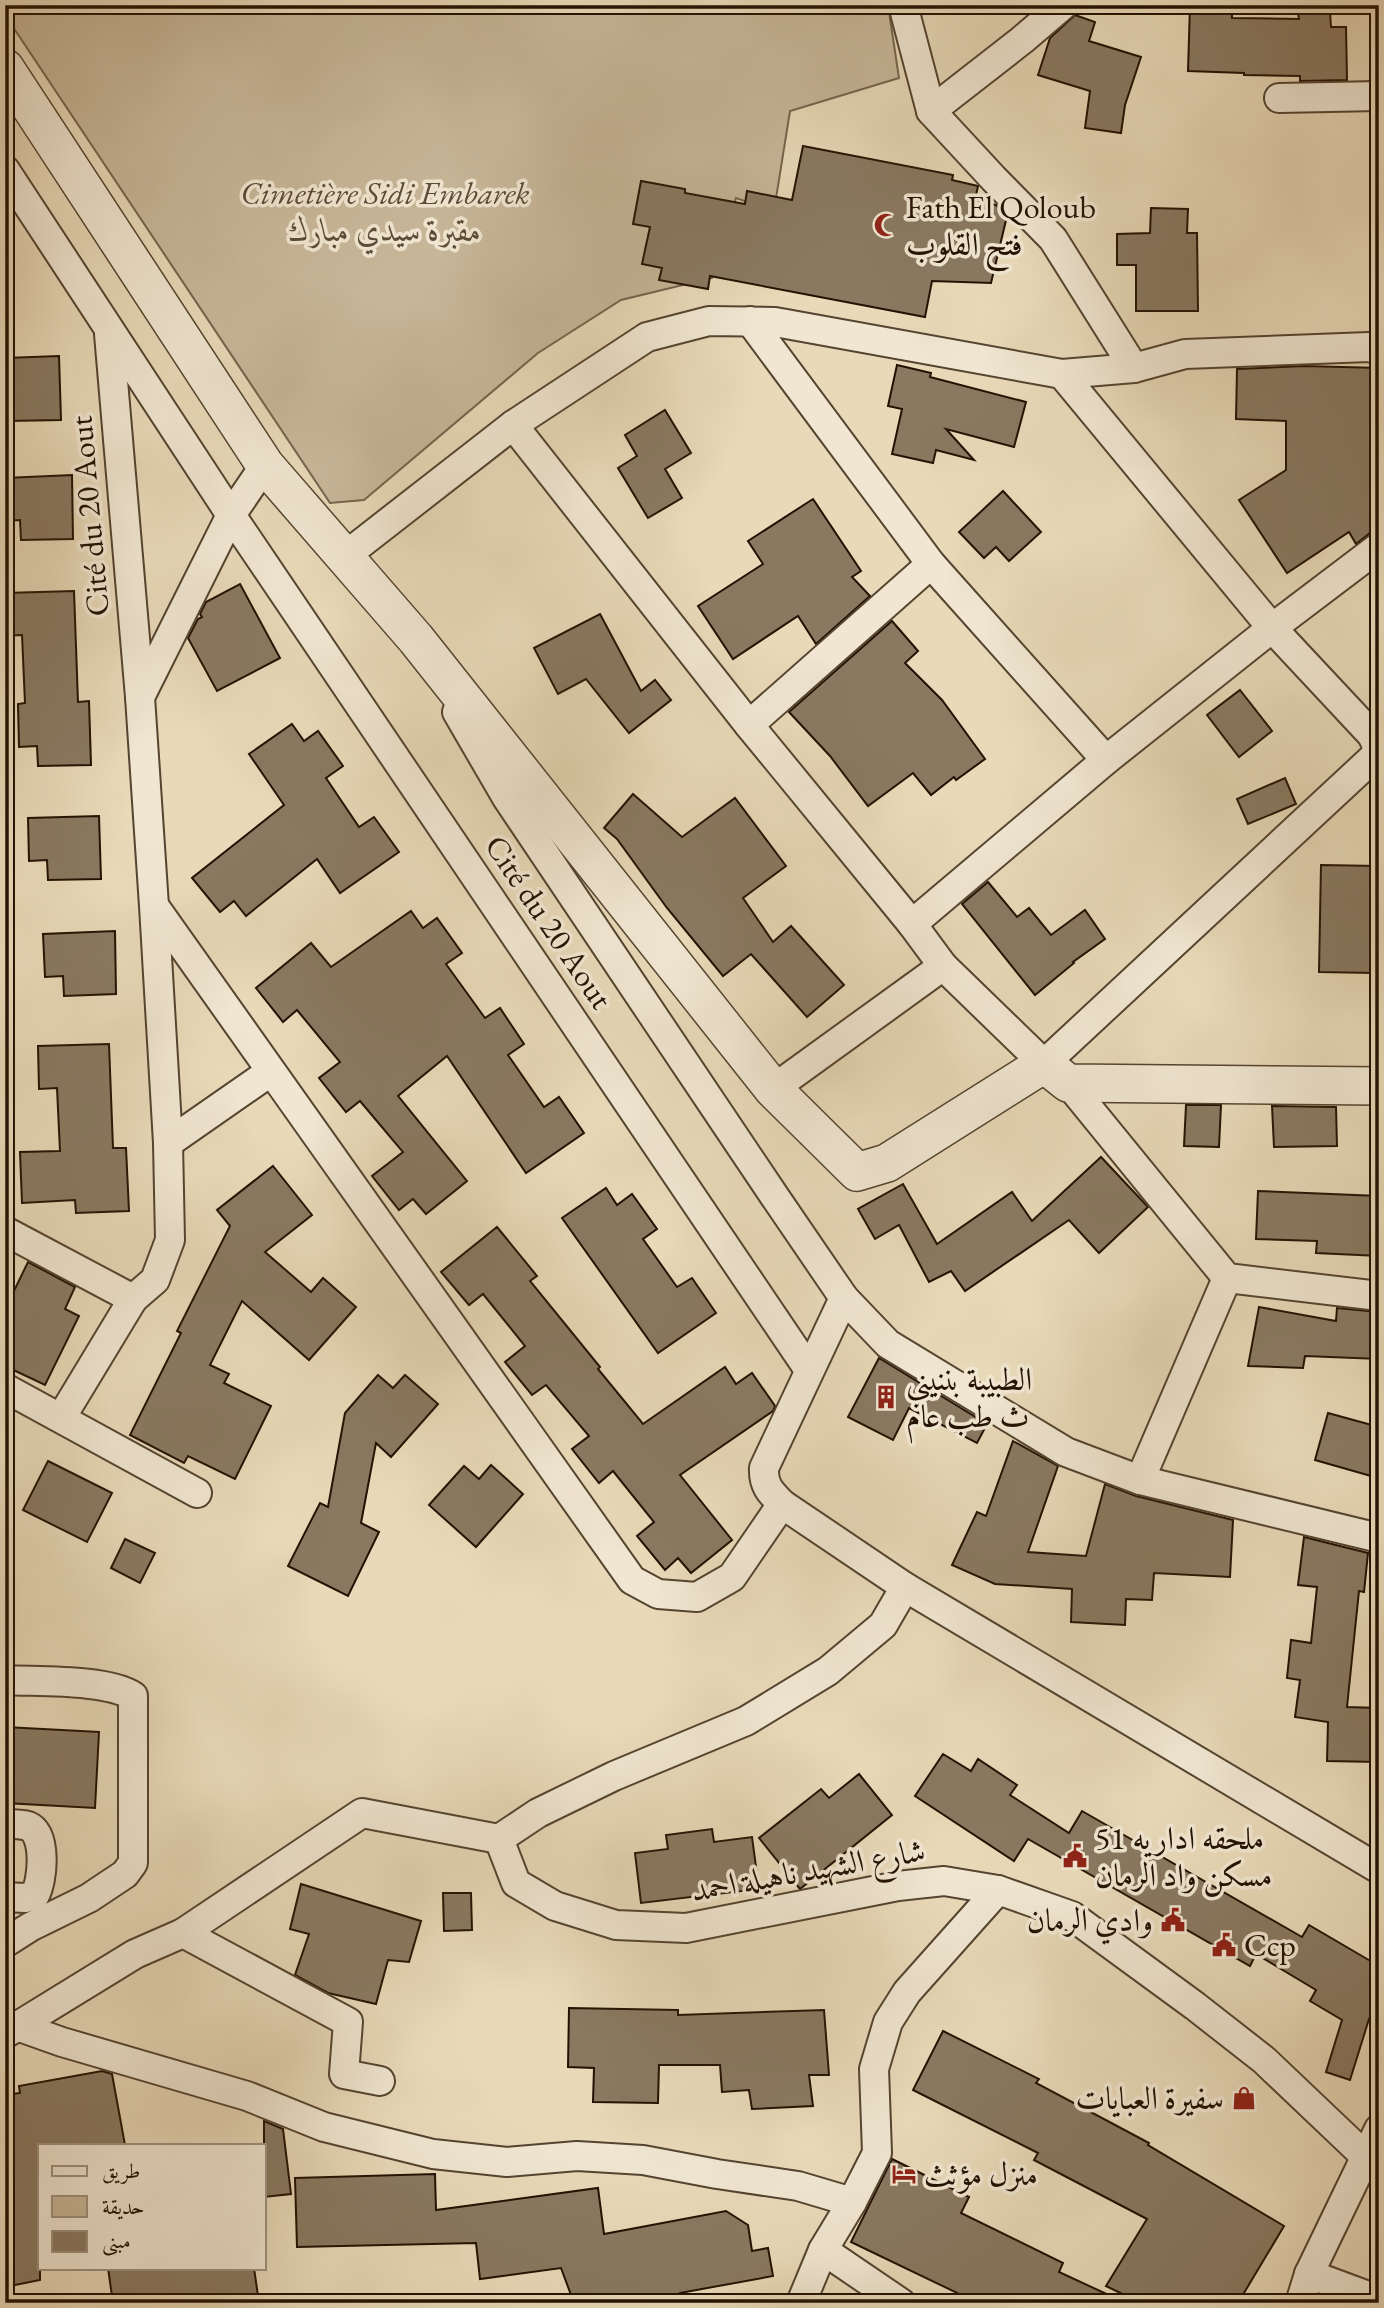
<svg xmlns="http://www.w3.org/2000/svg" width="1384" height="2308" viewBox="0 0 1384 2308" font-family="'EB Garamond',Amiri,serif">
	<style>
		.green { fill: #c7b799; stroke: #75644e; stroke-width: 2 }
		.building { fill: #897961; stroke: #231203; stroke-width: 2 }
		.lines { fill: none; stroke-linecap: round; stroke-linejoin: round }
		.minor-casing { stroke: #544430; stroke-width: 32 }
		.tertiary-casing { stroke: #544430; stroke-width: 40 }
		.minor { stroke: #f0e6d1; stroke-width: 28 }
		.tertiary { stroke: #f0e6d1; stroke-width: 37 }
		.labels { text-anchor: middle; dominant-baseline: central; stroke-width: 7; stroke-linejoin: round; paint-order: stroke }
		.park-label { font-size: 32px; font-style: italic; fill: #5c4c38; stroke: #f0e6d1 }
		.poi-label { font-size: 32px; fill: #231203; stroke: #f0e6d1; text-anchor: start }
		.street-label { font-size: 32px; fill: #231203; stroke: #f0e6d1 }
	</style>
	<rect width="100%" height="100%" fill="#e8d9b8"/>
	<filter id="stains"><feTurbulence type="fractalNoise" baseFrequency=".00286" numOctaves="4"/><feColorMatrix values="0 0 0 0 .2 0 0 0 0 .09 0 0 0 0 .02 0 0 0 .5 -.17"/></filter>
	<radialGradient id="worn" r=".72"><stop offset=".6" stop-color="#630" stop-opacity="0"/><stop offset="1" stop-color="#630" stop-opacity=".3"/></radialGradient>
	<!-- green -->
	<polygon class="green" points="5,5 888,5 899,78 790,111 774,211 736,198 712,278 621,300 538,353 364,500 330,503 5,15"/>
	<!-- building -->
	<g class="building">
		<polygon points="1190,5 1232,5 1232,18 1299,19 1298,13 1330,12 1331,27 1346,27 1347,80 1300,81 1300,76 1244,75 1244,73 1188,71"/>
		<polygon points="1075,15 1095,22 1089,41 1141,57 1125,105 1121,133 1085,128 1090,91 1038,75 1050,38"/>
		<polygon points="803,146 953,175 952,180 978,186 975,200 996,205 1007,216 991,283 932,281 925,317 710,276 708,289 659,280 662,268 642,264 650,227 633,224 641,181 685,189 685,193 745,204 747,191 792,200"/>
		<polygon points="1151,208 1188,209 1187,233 1197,233 1198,311 1136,311 1136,265 1117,265 1117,234 1150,233"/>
		<polygon points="59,356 61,420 8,421 5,358"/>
		<polygon points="897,365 931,373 930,377 1026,402 1014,447 946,429 974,460 936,450 933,463 892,454 902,409 888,406"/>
		<polygon points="1304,366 1379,368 1379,531 1370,533 1356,544 1349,532 1287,573 1239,500 1286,470 1286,421 1236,419 1237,369"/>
		<polygon points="665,410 691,453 665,469 682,498 648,518 618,468 637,456 625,435"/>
		<polygon points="72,475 73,539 21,540 20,520 5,521 5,478"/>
		<polygon points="1003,491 1041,532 1009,561 996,547 984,558 959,532"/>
		<polygon points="813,499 861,571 852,577 870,596 816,644 798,616 733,659 698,606 763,564 748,541"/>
		<polygon points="240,584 280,658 217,691 188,638 198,619 202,617 200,614 206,602"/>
		<polygon points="74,591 78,702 89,701 91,765 38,766 37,746 19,747 18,704 25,703 22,635 5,636 5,593"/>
		<polygon points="600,614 641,691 655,680 671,700 629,733 586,679 558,694 534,648"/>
		<polygon points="892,621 918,651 905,663 942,700 985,759 956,780 954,777 931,795 913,773 868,806 830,756 789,712"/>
		<polygon points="1240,690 1272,731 1239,757 1207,715"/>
		<polygon points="292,724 304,741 318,731 343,766 326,778 359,827 374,817 399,852 340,893 317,859 246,916 234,901 220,912 192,878 284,805 249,754"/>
		<polygon points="1285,778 1296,804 1248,824 1237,799"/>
		<polygon points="633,794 682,837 735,798 786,866 743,898 773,942 791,926 844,985 807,1017 751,954 723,976 667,908 617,839 604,828"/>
		<polygon points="99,816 101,879 48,880 47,860 29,861 28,818"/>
		<polygon points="1321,865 1378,866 1379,946 1376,946 1375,973 1319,972"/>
		<polygon points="988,882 1017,917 1029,908 1051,935 1085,910 1105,939 1073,962 1074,963 1035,995 962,904"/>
		<polygon points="411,911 423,928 437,918 462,953 446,964 485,1018 500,1008 524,1044 508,1055 544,1107 559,1097 584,1133 526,1173 447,1056 398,1096 467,1181 426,1214 413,1199 399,1210 372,1176 403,1152 360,1101 346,1112 319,1078 340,1062 297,1010 283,1022 256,988 311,943 331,967"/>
		<polygon points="115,931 116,994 64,996 63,976 45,977 43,934"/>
		<polygon points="109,1044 113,1148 126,1148 129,1211 76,1213 75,1200 22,1203 20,1152 60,1151 57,1088 39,1089 38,1046"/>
		<polygon points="1186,1105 1221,1105 1219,1147 1184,1146"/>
		<polygon points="1272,1106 1336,1107 1337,1146 1274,1147"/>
		<polygon points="1101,1157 1148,1207 1099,1253 1069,1220 965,1291 951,1271 929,1282 899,1225 875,1239 858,1209 903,1184 937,1244 1012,1192 1032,1221"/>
		<polygon points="273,1166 312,1215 265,1252 311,1292 323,1278 356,1307 309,1360 242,1301 210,1365 229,1374 224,1383 271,1406 235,1479 188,1456 184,1463 130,1435 181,1333 177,1331 230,1226 217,1210"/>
		<polygon points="606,1188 617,1205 632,1194 657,1229 643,1239 677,1287 692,1278 716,1313 658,1353 562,1218"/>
		<polygon points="1258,1191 1379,1196 1379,1256 1316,1253 1317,1241 1256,1239"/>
		<polygon points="497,1227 537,1276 530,1281 600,1367 598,1369 643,1424 725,1367 736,1384 752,1373 775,1406 773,1411 680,1475 732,1540 691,1573 678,1558 665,1570 637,1536 654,1522 613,1471 599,1483 572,1449 589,1436 546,1385 532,1395 505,1362 525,1346 483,1294 469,1305 441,1272"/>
		<polygon points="28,1262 75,1287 65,1309 79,1316 45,1385 5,1366 5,1289 13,1293"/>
		<polygon points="1259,1307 1336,1321 1337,1308 1379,1312 1379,1359 1305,1356 1303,1368 1248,1366"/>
		<polygon points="879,1358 987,1424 977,1443 909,1408 893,1440 848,1417"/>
		<polygon points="378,1375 393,1388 405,1375 438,1404 391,1457 376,1443 361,1523 379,1532 348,1596 288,1566 320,1503 328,1507 345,1413"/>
		<polygon points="1328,1413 1379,1427 1379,1449 1371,1476 1315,1460"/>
		<polygon points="1013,1441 1058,1466 1028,1552 1086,1556 1105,1484 1136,1496 1233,1520 1230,1577 1154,1573 1152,1600 1126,1599 1125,1625 1071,1622 1072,1589 995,1584 952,1565 977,1512 986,1516"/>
		<polygon points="48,1461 112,1493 87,1542 23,1510"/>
		<polygon points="491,1465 523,1494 476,1547 429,1505 464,1466 479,1479"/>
		<polygon points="1304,1537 1368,1553 1364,1592 1359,1591 1347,1707 1379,1708 1379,1762 1327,1761 1328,1722 1295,1717 1300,1680 1287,1678 1291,1640 1311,1643 1317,1587 1298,1585"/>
		<polygon points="125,1539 155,1553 140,1583 111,1568"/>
		<polygon points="5,1727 99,1732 95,1808 5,1803"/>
		<polygon points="943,1754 971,1771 978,1759 1017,1785 1010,1795 1069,1833 1082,1811 1302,1937 1309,1925 1379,1966 1379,2025 1369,2019 1350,2080 1326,2072 1342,2020 1310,2001 1316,1990 1256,1954 1250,1966 1028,1839 1014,1861 915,1796"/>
		<polygon points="859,1774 892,1815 800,1889 759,1838 821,1789 829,1798"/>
		<polygon points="712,1829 714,1842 752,1837 759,1889 641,1903 635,1853 668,1849 666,1835"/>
		<polygon points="301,1884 421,1921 409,1962 388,1960 376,2004 328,1993 295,1975 309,1934 290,1929"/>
		<polygon points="443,1893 471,1893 472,1930 444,1931"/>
		<polygon points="569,2008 678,2010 678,2015 824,2010 829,2075 809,2075 813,2106 752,2109 749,2090 722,2092 720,2065 659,2065 658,2103 593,2102 594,2068 568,2067"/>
		<polygon points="943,2031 1039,2079 1036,2083 1149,2143 1148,2145 1284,2226 1238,2303 1141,2303 1106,2286 1147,2219 1034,2160 1038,2153 913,2090"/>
		<polygon points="102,2071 112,2074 125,2145 40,2145 40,2280 5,2287 5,2095 20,2093 19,2086"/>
		<polygon points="264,2121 283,2129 291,2194 264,2197"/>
		<polygon points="892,2159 969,2197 961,2213 1063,2263 1059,2272 1126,2303 978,2303 851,2242"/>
		<polygon points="435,2174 436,2210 598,2188 604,2234 726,2211 748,2225 752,2251 768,2248 773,2276 680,2293 681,2303 574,2303 561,2268 480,2279 476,2243 297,2247 295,2178"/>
		<polygon points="108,2268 254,2268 259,2303 113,2303"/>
	</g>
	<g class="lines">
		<!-- minor casing -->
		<g class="minor-casing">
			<g id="minor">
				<polyline points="903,5 931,111 994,179 1053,239 1134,368"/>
				<polyline points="1279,98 1379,96"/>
				<polyline points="931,111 1022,40 1063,5"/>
				<polyline points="5,170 231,515 809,1370"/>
				<polyline points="750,321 931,564 1106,760"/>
				<polyline points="513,425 749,725 912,924 943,966 1044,1064 1375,756 1377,746 1372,735 1272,628 1062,374"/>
				<polyline points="345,556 513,425 647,337 709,321 775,322 1062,374 1134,368 1185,354 1369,347 1379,350"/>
				<polyline points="140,697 231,515 265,465"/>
				<polyline points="457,712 507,798 775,1197 844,1298 888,1344 1066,1452 1140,1480 1379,1538"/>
				<polyline points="749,725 931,564"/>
				<polyline points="155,907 632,1580 658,1594 697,1597 732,1577 782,1504"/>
				<polyline points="912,924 1106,760 1272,628 1379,547"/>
				<polyline points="1068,1083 1227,1278 1379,1296"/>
				<polyline points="773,1089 943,966"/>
				<polyline points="168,1143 270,1072"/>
				<polyline points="5,1231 133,1299 155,1280 170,1240 168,1143 154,906 140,697 109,334"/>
				<path d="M844,1298l-80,170c-1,17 6,24 18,36l123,83 474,282"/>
				<polyline points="5,1388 197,1493"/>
				<polyline points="61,1418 133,1299"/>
				<polyline points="1140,1480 1227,1278"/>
				<polyline points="905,1587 883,1625 828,1671 746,1721 614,1776 538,1813 499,1839 516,1883 555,1906 616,1925 686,1928 898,1886 944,1881 998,1890 1072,1916 1195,2006 1264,2060 1365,2156"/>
				<path d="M5,1680c33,2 102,-1 128,16v167l-8,11 -36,24 -59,29 -25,16"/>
				<path d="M5,1824c7,0 17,0 23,2 19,8 15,54 7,69l-10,3 -20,-1"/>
				<polyline points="17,2026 62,2042 247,2096 324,2127 433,2154 507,2162 577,2156 643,2160 717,2174 798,2186 852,2202"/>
				<polyline points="8,2032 135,1954 183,1933"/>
				<polyline points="380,2081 344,2074 348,2022 183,1933 362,1813 499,1839"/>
				<polyline points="823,2250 901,2303"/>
				<polyline points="1309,2274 1379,2300"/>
				<polyline points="801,2303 823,2250 852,2202 877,2153 874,2069 888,2022 907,1992 998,1890"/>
				<polyline points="1300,2303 1309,2274 1379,2129"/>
			</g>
		</g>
		<!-- tertiary casing -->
		<g class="tertiary-casing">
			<polyline id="tertiary" points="5,68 265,465 416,639 773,1089 857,1172 887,1163 1044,1064 1068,1083 1379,1086"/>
		</g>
		<!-- minor -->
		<use href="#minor" class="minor"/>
		<!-- tertiary -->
		<use href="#tertiary" class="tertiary"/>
	</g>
	<!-- icons -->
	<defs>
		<g id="mosque-bare" transform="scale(1.89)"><path d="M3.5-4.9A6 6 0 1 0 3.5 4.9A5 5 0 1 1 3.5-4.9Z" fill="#8f2418" stroke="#f0e6d1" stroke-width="2.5" paint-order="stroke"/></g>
		<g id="building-bare" transform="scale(1.89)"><path d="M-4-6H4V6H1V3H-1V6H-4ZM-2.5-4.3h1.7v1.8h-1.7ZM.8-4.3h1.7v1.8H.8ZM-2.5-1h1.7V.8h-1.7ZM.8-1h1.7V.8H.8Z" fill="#8f2418" stroke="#f0e6d1" stroke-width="2.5" paint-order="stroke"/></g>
		<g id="civic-bare" transform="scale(1.89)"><path d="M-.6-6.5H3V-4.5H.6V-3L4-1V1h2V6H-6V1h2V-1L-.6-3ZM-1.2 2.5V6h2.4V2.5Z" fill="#8f2418" stroke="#f0e6d1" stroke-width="2.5" paint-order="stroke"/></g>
		<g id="shop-bare" transform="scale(1.89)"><path d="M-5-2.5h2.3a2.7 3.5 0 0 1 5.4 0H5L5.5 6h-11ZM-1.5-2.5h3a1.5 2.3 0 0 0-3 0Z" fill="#8f2418" stroke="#f0e6d1" stroke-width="2.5" paint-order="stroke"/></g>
		<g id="hotel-bare" transform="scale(1.89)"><path d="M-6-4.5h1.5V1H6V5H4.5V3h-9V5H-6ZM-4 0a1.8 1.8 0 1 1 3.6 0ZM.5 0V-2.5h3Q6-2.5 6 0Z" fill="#8f2418" stroke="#f0e6d1" stroke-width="2.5" paint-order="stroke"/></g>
	</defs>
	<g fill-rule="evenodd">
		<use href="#mosque-bare" x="886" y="225"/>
		<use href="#building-bare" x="886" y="1397"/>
		<use href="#civic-bare" x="1075" y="1856"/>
		<use href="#civic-bare" x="1173" y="1920"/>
		<use href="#civic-bare" x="1224" y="1945"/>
		<use href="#shop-bare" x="1244" y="2098"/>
		<use href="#hotel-bare" x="904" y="2174"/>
	</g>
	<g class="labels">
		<!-- park labels -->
		<g class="park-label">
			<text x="385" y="193">Cimetière Sidi Embarek<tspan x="385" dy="37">مقبرة سيدي مبارك</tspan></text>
		</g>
		<!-- poi labels -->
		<g class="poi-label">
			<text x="906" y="207">Fath El Qoloub<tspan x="906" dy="37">فتح القلوب</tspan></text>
			<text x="906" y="1379">الطبيبة بننيني<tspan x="906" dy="37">ث طب عام</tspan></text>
			<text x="1095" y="1838">ملحقه اداريه 51<tspan x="1095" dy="37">مسكن واد الرمان</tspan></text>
			<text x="1153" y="1920" text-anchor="end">وادي الرمان</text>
			<text x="1244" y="1945">Ccp</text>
			<text x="1224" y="2098" text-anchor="end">سفيرة العبايات</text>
			<text x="924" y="2174">منزل مؤثث</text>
		</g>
		<!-- street labels -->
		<g class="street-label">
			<text transform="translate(89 516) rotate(-95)">Cité du 20 Aout</text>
			<text transform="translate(549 922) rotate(56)">Cité du 20 Aout</text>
			<text transform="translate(808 1870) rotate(-10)">شارع الشهيد ناهيلة احمد</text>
		</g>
	</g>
	<!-- margin -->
	<rect width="1384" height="2308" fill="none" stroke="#e8d9b8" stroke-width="28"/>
	<rect x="7" y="7" width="1370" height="2294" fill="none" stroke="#231203" stroke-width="3.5"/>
	<rect x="14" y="14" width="1356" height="2280" fill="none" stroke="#231203" stroke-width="2"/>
	<!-- legend -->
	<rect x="38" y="2144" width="228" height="126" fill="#f0e6d1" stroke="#9e917f" stroke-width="2"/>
	<rect x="52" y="2166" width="35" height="10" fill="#f0e6d1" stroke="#9e917f" stroke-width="2"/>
	<text x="102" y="2178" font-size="21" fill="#231203">طريق</text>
	<rect x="52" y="2196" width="35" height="21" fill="#c7b799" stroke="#9e917f" stroke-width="2"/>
	<text x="102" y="2214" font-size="21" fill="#231203">حديقة</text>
	<rect x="52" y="2231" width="35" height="21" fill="#897961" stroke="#9e917f" stroke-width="2"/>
	<text x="102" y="2248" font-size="21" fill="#231203">مبنى</text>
	<rect width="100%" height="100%" filter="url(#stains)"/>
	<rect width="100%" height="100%" fill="url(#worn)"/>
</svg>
